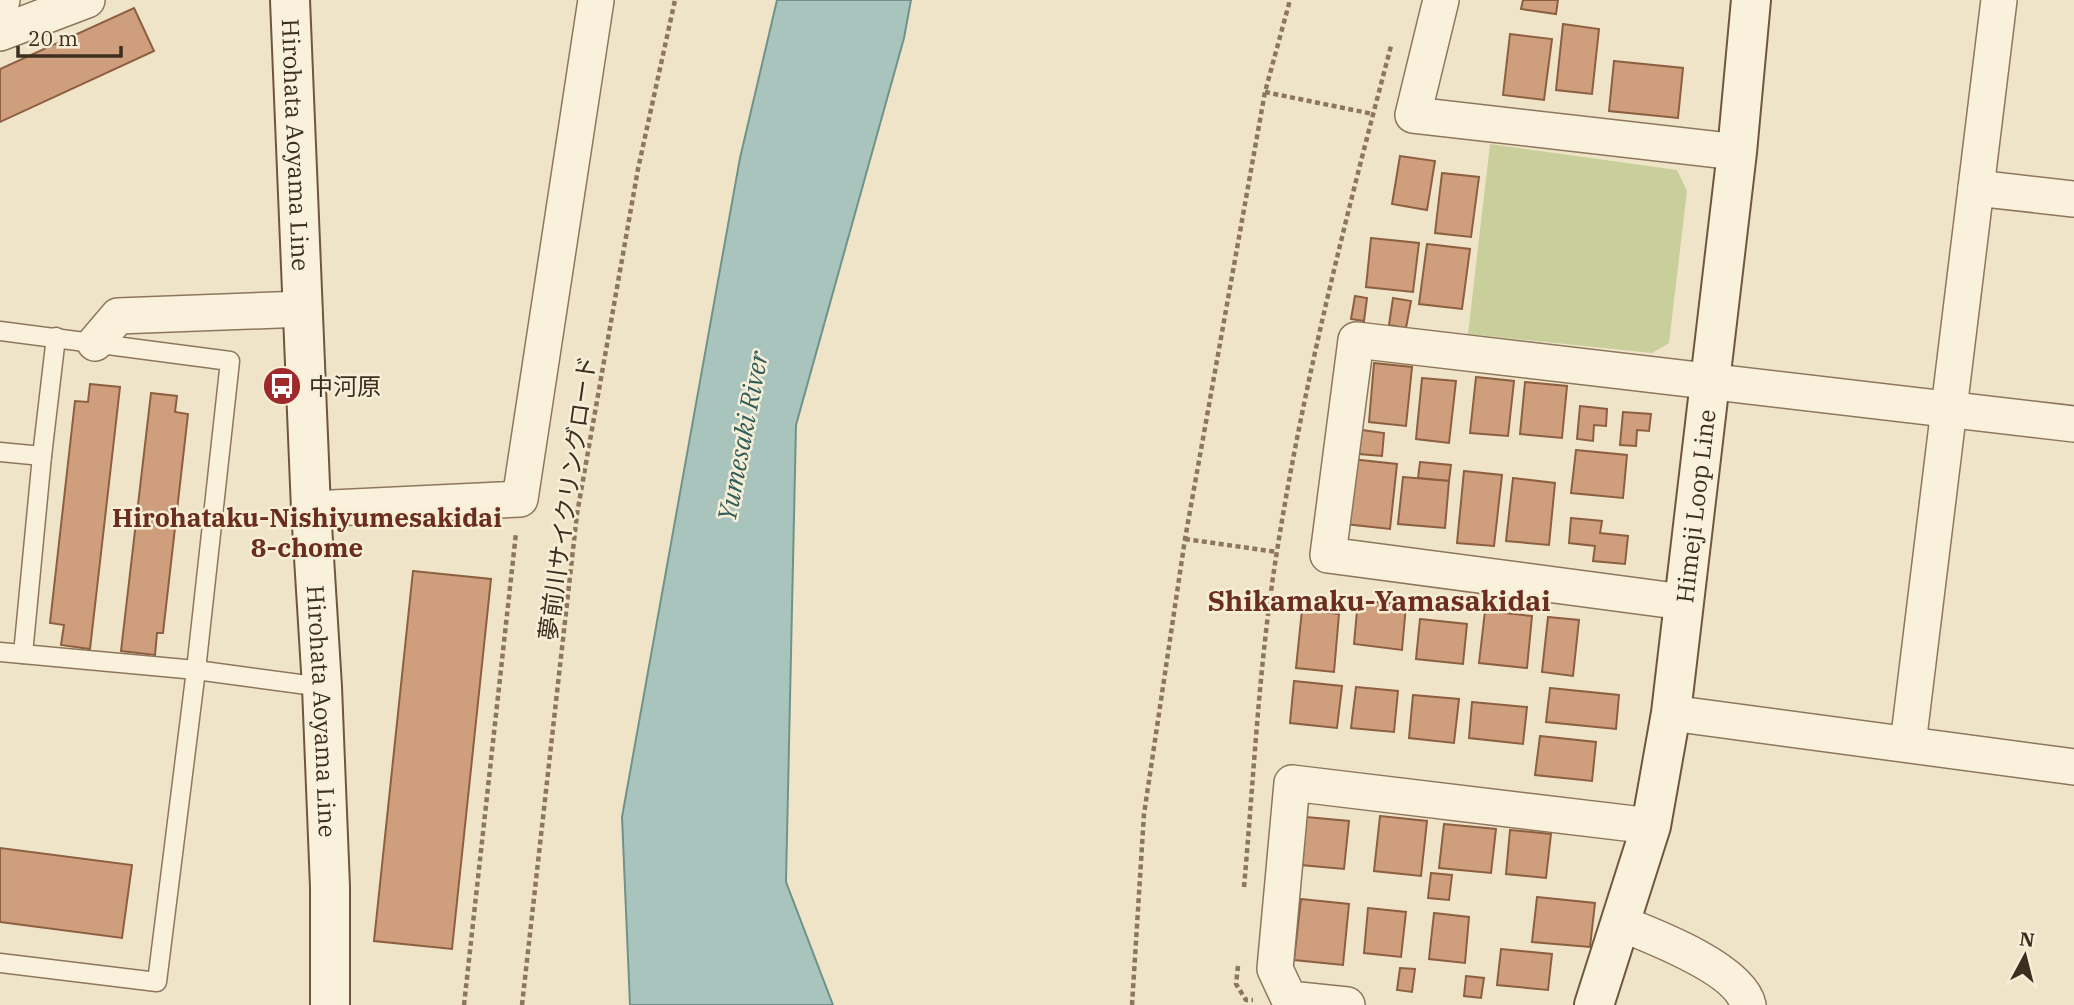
<svg xmlns="http://www.w3.org/2000/svg" width="2074" height="1005" viewBox="0 0 2074 1005" font-family="'IBM Plex Serif','Noto Sans JP',serif">
	<style>
		.green { fill: #c9cf9b }
		.water { fill: #a9c4bc; stroke: #6f938a; stroke-width: 2 }
		.building { fill: #cf9f7d; stroke: #8d5f41; stroke-width: 2 }
		.lines { fill: none; stroke-linecap: round; stroke-linejoin: round }
		.service-casing { stroke: #8d765c; stroke-width: 21 }
		.minor-casing { stroke: #8d765c; stroke-width: 38 }
		.secondary-casing { stroke: #6f573f; stroke-width: 42 }
		.path { stroke: #8d765c; stroke-width: 4.5; stroke-dasharray: 5 3.5; stroke-linecap: butt }
		.service { stroke: #faf1dc; stroke-width: 18 }
		.minor { stroke: #faf1dc; stroke-width: 35 }
		.secondary { stroke: #faf1dc; stroke-width: 38 }
		.labels { text-anchor: middle; dominant-baseline: central; stroke-width: 5; stroke-linejoin: round; paint-order: stroke }
		.street-label { font-size: 24px; fill: #3d2e20; stroke: #f7eed8 }
		.poi-label { font-size: 24px; fill: #3d2e20; stroke: #f7eed8; text-anchor: start }
		.water-label { font-size: 26px; font-style: italic; fill: #2f5d5a; stroke: #f7eed8 }
		.neighbourhood-label { font-size: 26px; font-weight: bold; fill: #6b2e1e; stroke: #f7eed8 }
		.quarter-label { font-size: 28px; font-weight: bold; fill: #6b2e1e; stroke: #f7eed8 }
	</style>
	<rect width="100%" height="100%" fill="#f0e4c8"/>
	<!-- green -->
	<polygon class="green" points="1490,144 1677,170 1687,191 1669,343 1652,353 1468,334"/>
	<!-- water -->
	<polygon class="water" points="777,0 911,0 904,38 796,425 786,882 833,1005 630,1005 622,817 740,158"/>
	<!-- building -->
	<g class="building">
		<polygon points="1523,0 1558,0 1556,14 1521,9"/>
		<polygon points="134,8 154,51 0,122 0,69"/>
		<polygon points="1563,24 1599,29 1592,94 1556,90"/>
		<polygon points="1510,34 1552,39 1544,100 1503,95"/>
		<polygon points="1614,61 1683,68 1678,118 1609,111"/>
		<polygon points="1400,156 1435,161 1427,210 1392,204"/>
		<polygon points="1442,173 1479,177 1471,237 1435,233"/>
		<polygon points="1371,238 1419,243 1413,292 1366,287"/>
		<polygon points="1427,244 1470,249 1462,309 1419,304"/>
		<polygon points="1355,296 1367,298 1364,321 1351,319"/>
		<polygon points="1393,298 1411,301 1406,328 1389,325"/>
		<polygon points="1374,363 1412,367 1406,426 1369,422"/>
		<polygon points="1476,377 1514,381 1508,436 1470,433"/>
		<polygon points="1422,378 1456,381 1449,443 1416,439"/>
		<polygon points="1525,382 1567,386 1562,438 1520,434"/>
		<polygon points="90,384 120,387 90,649 61,645 64,625 50,623 75,401 88,402"/>
		<polygon points="151,393 177,396 175,412 188,414 163,633 157,633 155,655 121,651"/>
		<polygon points="1580,406 1607,409 1606,426 1594,425 1593,441 1577,439"/>
		<polygon points="1623,412 1651,414 1649,431 1637,430 1636,446 1620,445"/>
		<polygon points="1362,430 1384,433 1382,456 1359,454"/>
		<polygon points="1576,450 1627,455 1623,498 1571,493"/>
		<polygon points="1351,459 1397,464 1390,529 1345,524"/>
		<polygon points="1420,462 1451,465 1449,481 1418,478"/>
		<polygon points="1464,471 1502,475 1494,546 1457,543"/>
		<polygon points="1403,477 1449,481 1445,528 1398,524"/>
		<polygon points="1513,478 1555,483 1549,545 1506,541"/>
		<polygon points="1571,518 1602,521 1600,533 1628,536 1625,564 1593,561 1595,546 1569,543"/>
		<polygon points="413,571 491,579 452,949 374,941"/>
		<polygon points="1358,600 1406,605 1402,650 1354,644"/>
		<polygon points="1302,610 1339,614 1334,672 1296,668"/>
		<polygon points="1485,611 1532,616 1527,668 1479,663"/>
		<polygon points="1548,617 1579,620 1573,676 1542,672"/>
		<polygon points="1420,619 1467,624 1463,664 1416,659"/>
		<polygon points="1294,681 1342,686 1337,728 1290,723"/>
		<polygon points="1356,687 1398,691 1394,732 1351,728"/>
		<polygon points="1550,688 1619,695 1616,729 1546,722"/>
		<polygon points="1413,695 1459,699 1454,743 1409,738"/>
		<polygon points="1472,702 1527,707 1523,744 1469,738"/>
		<polygon points="1540,736 1596,742 1592,781 1535,775"/>
		<polygon points="1380,816 1427,821 1421,876 1374,871"/>
		<polygon points="1306,817 1349,821 1344,869 1301,865"/>
		<polygon points="1444,824 1496,829 1491,873 1439,868"/>
		<polygon points="1510,830 1551,834 1546,878 1506,874"/>
		<polygon points="0,848 132,865 122,938 0,922"/>
		<polygon points="1431,873 1452,875 1449,900 1428,898"/>
		<polygon points="1537,897 1595,903 1590,947 1532,942"/>
		<polygon points="1301,899 1349,904 1343,965 1294,960"/>
		<polygon points="1368,908 1406,912 1401,957 1364,953"/>
		<polygon points="1434,913 1469,917 1465,963 1429,959"/>
		<polygon points="1501,949 1552,954 1548,990 1497,985"/>
		<polygon points="1400,968 1415,969 1412,992 1397,990"/>
		<polygon points="1466,976 1484,978 1481,998 1464,996"/>
	</g>
	<g class="lines">
		<!-- service casing -->
		<g class="service-casing">
			<g id="service">
				<polyline points="0,331 230,361 196,670 157,982 0,963"/>
				<polyline points="0,452 42,456"/>
				<polyline points="0,652 196,670 322,687"/>
				<polyline points="23,654 42,456 56,337"/>
			</g>
		</g>
		<!-- minor casing -->
		<g class="minor-casing">
			<g id="minor">
				<polyline points="1441,0 1413,115 1737,152"/>
				<polyline points="0,6 2,0"/>
				<polyline points="0,33 87,0"/>
				<polyline points="1976,188 2074,199"/>
				<polyline points="95,343 118,316 304,309"/>
				<polyline points="311,509 520,499 596,0"/>
				<polyline points="1683,602 1328,555 1356,340 2074,424"/>
				<polyline points="1671,713 2074,767"/>
				<polyline points="1908,744 1999,0"/>
				<path d="M1620,923c33,13 120,46 128,82"/>
				<polyline points="1347,1005 1289,999 1275,969 1292,783 1651,826"/>
			</g>
		</g>
		<!-- secondary casing -->
		<g class="secondary-casing">
			<g id="secondary">
				<path id="s1" d="M290,0l21,509 11,178 8,200v118"/>
				<path id="s2" d="M1594,1005l57,-179 20,-113 66,-561 14,-152"/>
			</g>
		</g>
		<!-- path -->
		<g class="path">
			<polyline points="1265,92 1373,114"/>
			<polyline points="1185,539 1277,552"/>
			<path d="M1244,887c10,-112 15,-225 33,-336 27,-171 70,-338 114,-505"/>
			<polyline points="1238,966 1236,984 1246,1000 1253,1000"/>
			<polyline points="464,1005 516,533"/>
			<polyline points="522,1005 577,514 638,169 675,0"/>
			<polyline points="1132,1005 1144,814 1185,539 1265,92 1290,0"/>
		</g>
		<!-- service -->
		<use href="#service" class="service"/>
		<!-- minor -->
		<use href="#minor" class="minor"/>
		<!-- secondary -->
		<use href="#secondary" class="secondary"/>
	</g>
	<!-- icons -->
	<defs>
		<g id="bus-disc" transform="scale(2.0125)"><circle r="9.5" fill="#9e2a2b" stroke="#f7eed8"/><path d="M-5-6H5V4H4V6H2V4H-2V6H-4V4H-5ZM-3.5-4V0h7V-4ZM-3.5 1.2v1.5H-2V1.2ZM2 1.2v1.5H3.5V1.2Z" fill="#fff"/></g>
	</defs>
	<g fill-rule="evenodd">
		<use href="#bus-disc" x="282" y="386"/>
	</g>
	<g class="labels">
		<!-- street labels -->
		<g class="street-label">
			<text stroke="none"><textPath href="#s1" startOffset="145">Hirohata Aoyama Line</textPath></text>
			<text transform="translate(567 498) rotate(-82)">夢前川サイクリングロード</text>
			<text stroke="none"><textPath href="#s2" startOffset="511">Himeji Loop Line</textPath></text>
			<text stroke="none"><textPath href="#s1" startOffset="712">Hirohata Aoyama Line</textPath></text>
		</g>
		<!-- poi labels -->
		<g class="poi-label">
			<text x="309" y="386">中河原</text>
		</g>
		<!-- water labels -->
		<g class="water-label">
			<text transform="translate(742 436) rotate(-79)">Yumesaki River</text>
		</g>
		<!-- neighbourhood labels -->
		<g class="neighbourhood-label">
			<text x="307" y="517">Hirohataku-Nishiyumesakidai<tspan x="307" dy="30">8-chome</tspan></text>
		</g>
		<!-- quarter labels -->
		<g class="quarter-label">
			<text x="1379" y="600">Shikamaku-Yamasakidai</text>
		</g>
	</g>
	<!-- north arrow -->
	<g transform="translate(2025 956) rotate(7)" stroke="#f7eed8" stroke-width="5" paint-order="stroke">
	<path d="M0-5L12 26L0 18L-12 26Z" fill="#3d2e20"/>
	<text y="-10" font-size="19" font-weight="bold" text-anchor="middle" fill="#3d2e20">N</text>
	</g>
	<!-- scale -->
	<path d="M18 46v10h103v-10" fill="none" stroke="#3d2e20" stroke-width="3.5"/>
	<text x="28" y="46" font-size="21" fill="#3d2e20" stroke="#f7eed8" stroke-width="5" paint-order="stroke">20 m</text>
</svg>
